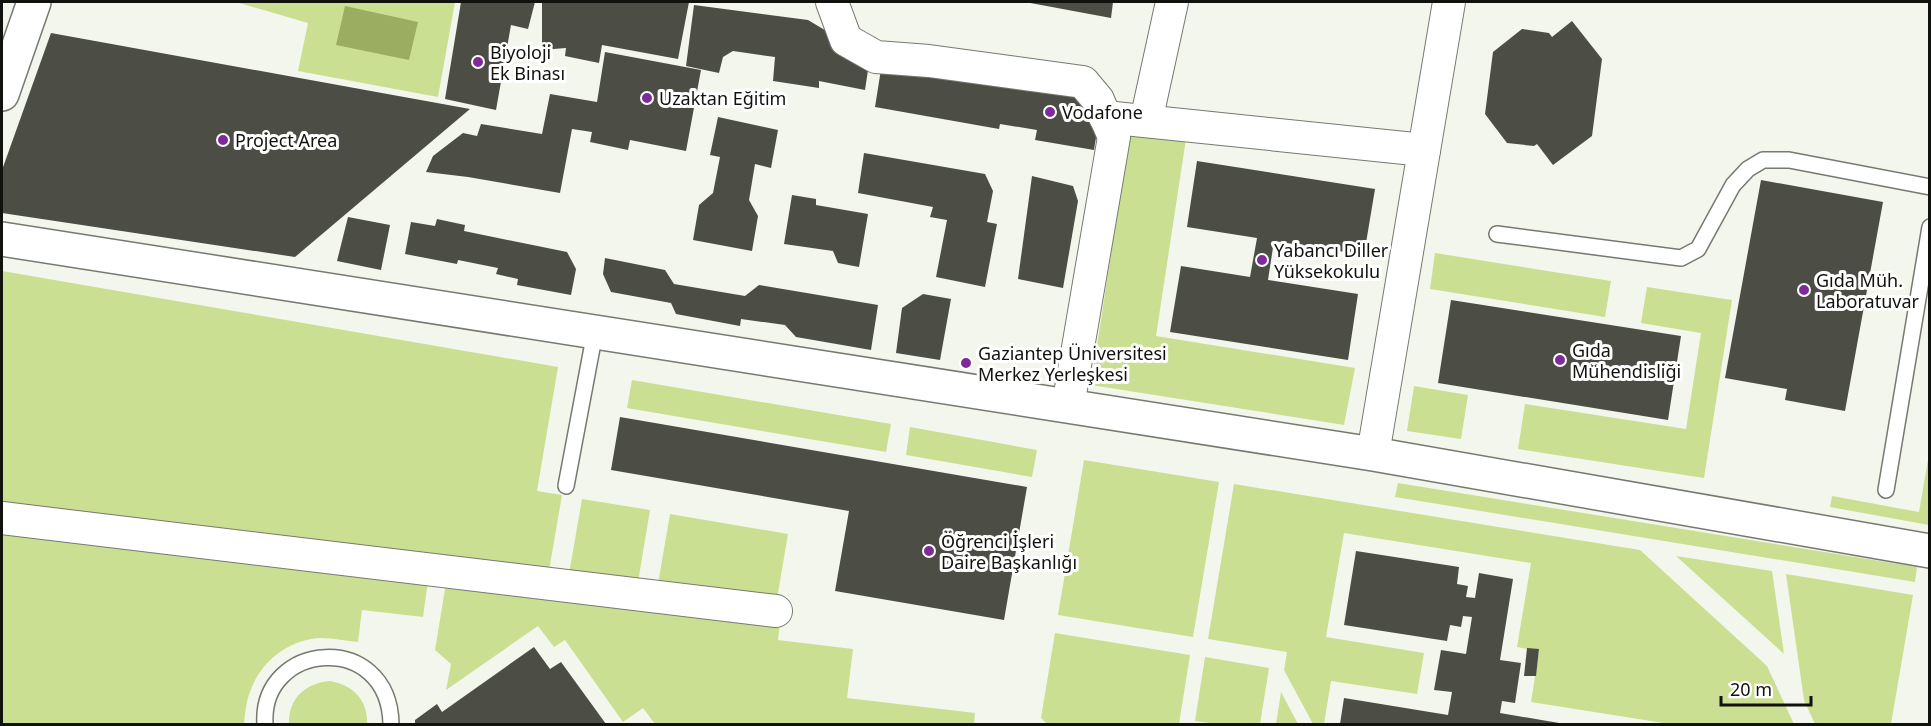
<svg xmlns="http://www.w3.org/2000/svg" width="1931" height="726" viewBox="0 0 1931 726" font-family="'Noto Sans',sans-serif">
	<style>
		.green { fill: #cbdf93 }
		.water { fill: #9bad61 }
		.building { fill: #4c4e46 }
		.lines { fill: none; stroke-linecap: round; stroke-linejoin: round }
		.service-casing { stroke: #767970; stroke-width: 18 }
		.minor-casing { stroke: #767970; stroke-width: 34 }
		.tertiary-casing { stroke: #767970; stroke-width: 36 }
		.service { stroke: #fff; stroke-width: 15 }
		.minor { stroke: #fff; stroke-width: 32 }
		.tertiary { stroke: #fff; stroke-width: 33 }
		.poi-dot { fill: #7e2b9a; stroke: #fff; stroke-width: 2 }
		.labels { text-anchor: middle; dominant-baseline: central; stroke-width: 6; stroke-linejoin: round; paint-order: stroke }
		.poi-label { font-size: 18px; fill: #11120e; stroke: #fff; text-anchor: start }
	</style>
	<rect width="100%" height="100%" fill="#f3f6ec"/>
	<!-- green -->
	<g class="green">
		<polygon points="240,2 455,2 438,97 298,71 308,23 239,3"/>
		<polygon points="1130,130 1186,139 1156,336 1355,368 1344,425 1091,385"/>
		<polygon points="1435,253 1611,281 1605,317 1430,289"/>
		<polygon points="2,271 558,367 537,491 562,495 549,571 2,506"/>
		<polygon points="1647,287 1732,300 1704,478 1518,449 1525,404 1686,429 1701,333 1641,323"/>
		<polygon points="632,380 891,424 886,452 627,408"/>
		<polygon points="1414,386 1468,395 1461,439 1407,431"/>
		<polygon points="910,427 1037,450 1032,477 906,455"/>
		<polygon points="1929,454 1929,525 1830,507 1832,496 1919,512"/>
		<polygon points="1084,460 1219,482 1193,637 1058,615"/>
		<polygon points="1398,483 1917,567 1915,582 1395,497"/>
		<polygon points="1234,484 1640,550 1767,666 1794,724 1670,724 1531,702 1539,651 1517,647 1531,563 1344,533 1326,637 1424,653 1417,694 1331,681 1324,724 1313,724 1284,670 1287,652 1208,639"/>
		<polygon points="582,499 650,510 638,582 569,574"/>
		<polygon points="670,514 788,534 777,599 658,584"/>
		<path d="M2,531l426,50 -5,36 -61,-7 -4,32c-15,-1 -33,-6 -47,-3 -28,5 -52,26 -61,53 -4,10 -5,22 -6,32h-242z"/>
		<polygon points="1676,556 1772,571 1784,654"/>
		<polygon points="1786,574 1913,595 1891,724 1815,724 1804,700"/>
		<polygon points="446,583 780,622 778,640 853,649 847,698 975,713 974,724 655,724 643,708 623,722 565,640 554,647 538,626 446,690 451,664 435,650"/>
		<polygon points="1055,633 1190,655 1179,724 1047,724 1041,718"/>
		<polygon points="1205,657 1269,668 1260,724 1218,724 1195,721"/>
		<path d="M330,681c23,4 38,19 37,43h-78c-1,-26 17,-41 41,-43z"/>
		<polygon points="1281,692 1298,724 1276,724"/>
	</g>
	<!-- water -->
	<polygon class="water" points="345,6 418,22 409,60 336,45"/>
	<!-- building -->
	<g class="building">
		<polygon points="461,2 535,2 528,29 511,25 496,110 445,99"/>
		<polygon points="542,2 689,2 678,59 602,45 599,63 565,56 566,48 542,50"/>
		<polygon points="1025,2 1113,2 1111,18"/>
		<polygon points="694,5 808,20 870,57 865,90 819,81 819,88 773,81 775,57 733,51 723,57 719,73 686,66"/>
		<polygon points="1572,21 1602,59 1592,136 1553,165 1537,144 1534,146 1507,143 1485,114 1493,52 1522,29 1549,33 1552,37"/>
		<polygon points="51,33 470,109 295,257 2,213 2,170"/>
		<polygon points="605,52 701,70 686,151 630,140 628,150 590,142 592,132 572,129 560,193 468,177 426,172 433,156 463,133 477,136 481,124 542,134 550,94 597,102"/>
		<polygon points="882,63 1082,98 1098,125 1094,150 1035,140 1037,130 1000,124 999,129 875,107"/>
		<polygon points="718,117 778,130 771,168 755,164 749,200 758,216 752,251 693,240 699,205 713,193 720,157 710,155"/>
		<polygon points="864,153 985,174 993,191 987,222 997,224 985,287 936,277 947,220 930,217 933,207 858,193"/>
		<polygon points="1197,161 1375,189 1364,255 1274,241 1268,280 1358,294 1348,360 1170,332 1181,266 1250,277 1257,238 1187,227"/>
		<polygon points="1032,176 1073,186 1078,201 1063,288 1018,279"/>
		<polygon points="1761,180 1883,202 1845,411 1785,400 1787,389 1725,378"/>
		<polygon points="792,195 816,199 816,205 868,214 859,267 838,263 833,251 784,244"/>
		<polygon points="348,217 390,225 381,270 337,261"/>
		<polygon points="437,219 465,225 464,231 567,252 576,269 571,295 517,285 518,279 496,274 498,268 458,260 457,264 405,254 411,222 435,226"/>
		<polygon points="605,258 665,270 674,284 745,296 759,285 878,305 871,350 796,337 785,325 741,319 740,326 676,314 671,303 611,292 603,274"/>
		<polygon points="923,294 951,299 940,360 896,353 902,308"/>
		<polygon points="1451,300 1681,336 1668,420 1438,383"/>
		<polygon points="620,417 1027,487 1004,620 835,591 849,511 611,470"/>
		<polygon points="1356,551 1459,567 1457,584 1468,586 1466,597 1475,598 1479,573 1513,579 1500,660 1521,663 1515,703 1502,701 1500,713 1565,724 1340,724 1344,698 1448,715 1452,692 1434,690 1441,650 1466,654 1472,617 1463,616 1461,627 1450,625 1447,641 1344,625"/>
		<polygon points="534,647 550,669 561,662 606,724 415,724 415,720 437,704 442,712"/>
		<polygon points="1527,648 1539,649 1536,676 1524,676"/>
	</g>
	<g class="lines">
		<!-- service casing -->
		<g class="service-casing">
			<g id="service">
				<polyline points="1497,234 1681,258 1698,249 1733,185 1748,169 1763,160 1789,160 1930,187"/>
				<polyline points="566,486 595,332"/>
				<polyline points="1886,490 1930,227"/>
				<path d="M265,724c-5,-83 124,-94 126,0"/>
			</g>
		</g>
		<!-- minor casing -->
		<g class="minor-casing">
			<g id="minor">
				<polyline points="832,2 846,40 876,57 929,61 1083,82 1098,100 1114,137 1068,406"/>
				<polyline points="1105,117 1424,150"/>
				<polyline points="1146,121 1172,2"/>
				<polyline points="1373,454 1449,2"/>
				<polyline points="2,518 776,611"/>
			</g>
		</g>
		<!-- tertiary casing -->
		<g class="tertiary-casing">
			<g id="tertiary">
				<polyline points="2,94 34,2"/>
				<polyline points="2,239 1373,454 1930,551"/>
			</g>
		</g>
		<!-- service -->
		<use href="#service" class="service"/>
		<!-- minor -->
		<use href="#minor" class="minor"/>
		<!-- tertiary -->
		<use href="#tertiary" class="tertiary"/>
	</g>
	<!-- markers -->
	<g class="poi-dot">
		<circle cx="478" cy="62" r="6"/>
		<circle cx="647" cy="98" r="6"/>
		<circle cx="1050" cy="112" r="6"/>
		<circle cx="223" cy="140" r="6"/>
		<circle cx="1262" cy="260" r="6"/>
		<circle cx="1804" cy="290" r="6"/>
		<circle cx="1560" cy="360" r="6"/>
		<circle cx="966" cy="363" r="6"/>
		<circle cx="929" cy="551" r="6"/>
	</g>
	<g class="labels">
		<!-- poi labels -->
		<g class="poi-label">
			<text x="490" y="52">Biyoloji<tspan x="490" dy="21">Ek Binası</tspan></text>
			<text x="659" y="98">Uzaktan Eğitim</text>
			<text x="1062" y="112">Vodafone</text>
			<text x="235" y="140">Project Area</text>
			<text x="1274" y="250">Yabancı Diller<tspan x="1274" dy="21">Yüksekokulu</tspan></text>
			<text x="1816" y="280">Gıda Müh.<tspan x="1816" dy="21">Laboratuvar</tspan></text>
			<text x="1572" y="350">Gıda<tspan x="1572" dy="21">Mühendisliği</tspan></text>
			<text x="978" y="353">Gaziantep Üniversitesi<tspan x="978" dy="21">Merkez Yerleşkesi</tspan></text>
			<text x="941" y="541">Öğrenci İşleri<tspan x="941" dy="21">Daire Başkanlığı</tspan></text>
		</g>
	</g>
	<!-- border -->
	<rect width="1931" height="726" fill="none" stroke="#11120e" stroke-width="6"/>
	<!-- scale -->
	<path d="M1721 696v9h90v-9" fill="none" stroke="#11120e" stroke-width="3"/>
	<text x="1730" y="696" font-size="18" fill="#11120e" stroke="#ffffff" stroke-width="4.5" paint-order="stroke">20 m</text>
</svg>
